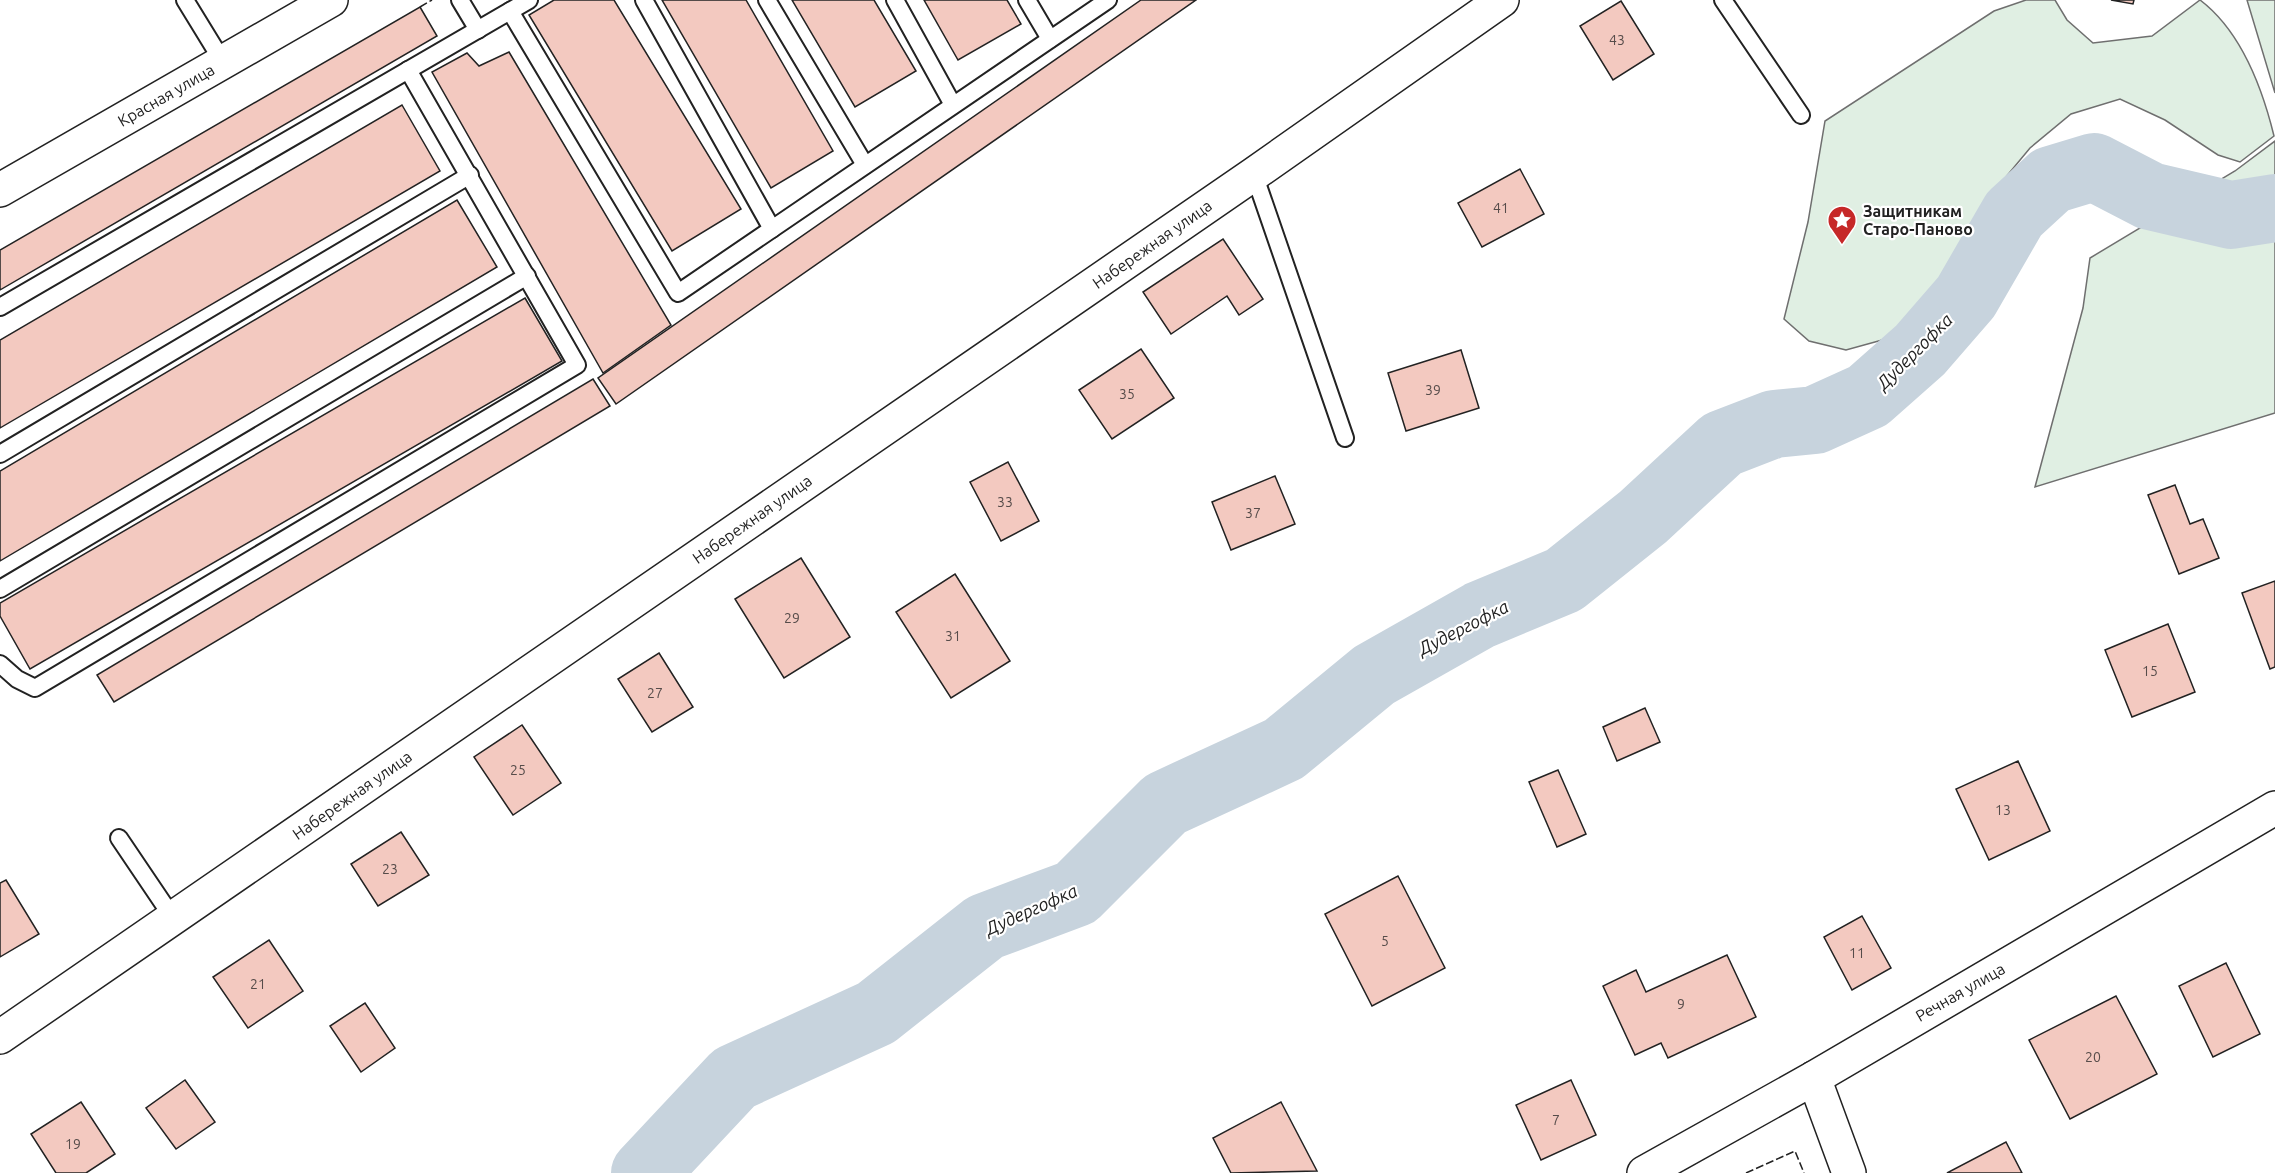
<svg xmlns="http://www.w3.org/2000/svg" width="2275" height="1173" viewBox="0 0 2275 1173" font-family="Ubuntu,sans-serif">
	<style>
		.green { fill: #e0efe3; stroke: #6f6f6f; stroke-width: 1.5 }
		.lines { fill: none; stroke-linecap: round; stroke-linejoin: round }
		.river { stroke: #c7d3dd; stroke-width: 68 }
		.building { fill: #f3c9c0; stroke: #222; stroke-width: 1.5 }
		.lane-casing { stroke: #222; stroke-width: 20 }
		.street-casing { stroke: #222; stroke-width: 36 }
		.lane { stroke: #fff; stroke-width: 16 }
		.street { stroke: #fff; stroke-width: 33 }
		.fence { stroke: #222; stroke-width: 1.5; stroke-dasharray: 8 3; stroke-linecap: butt }
		.labels { text-anchor: middle; dominant-baseline: central; stroke-width: 4.5; stroke-linejoin: round; paint-order: stroke }
		.number-label { font-size: 14px; fill: #564c4a }
		.street-label { font-size: 16px; fill: #222; stroke: #fff }
		.poi-label { font-size: 16px; font-weight: bold; fill: #222; stroke: #fff; text-anchor: start }
		.water-label { font-size: 18px; font-style: italic; fill: #222; stroke: #fff }
	</style>
	<rect width="100%" height="100%" fill="#fff"/>
	<!-- green -->
	<g class="green">
		<path d="M2026,0h29l12,20 26,23 59,-7 48,-36c41,31 62,87 74,136l-34,26 -22,-7 -53,-35 -45,-21 -49,15 -41,34 -34,41 -23,51 -12,39 -28,34 -40,24 -47,13 -37,-9 -25,-22 24,-97 17,-101 169,-110z"/>
		<polygon points="2247,0 2275,0 2275,93"/>
		<polygon points="2275,141 2275,413 2035,487 2083,308 2090,258 2235,171"/>
	</g>
	<g class="lines">
		<!-- river -->
		<polyline class="river" points="645,1173 734,1078 876,1013 985,927 1076,893 1165,804 1284,749 1374,675 1480,615 1564,580 1643,517 1722,444 1774,424 1815,420 1868,396 1920,350 1966,297 2014,214 2051,180 2094,167 2150,196 2231,215 2275,208"/>
	</g>
	<!-- building -->
	<g class="building">
		<polygon points="554,0 614,0 741,209 672,251 529,15"/>
		<polygon points="662,0 746,0 833,151 771,188"/>
		<polygon points="792,0 874,0 916,71 855,107"/>
		<polygon points="924,0 1007,0 1021,24 958,60"/>
		<polygon points="1141,0 1196,0 616,404 598,378"/>
		<polygon points="2111,0 2134,0 2133,4"/>
		<polygon points="1621,1 1654,54 1613,80 1580,26"/>
		<polygon points="420,7 437,36 0,290 0,250"/>
		<polygon points="509,52 671,325 603,373 432,72 467,53 479,66"/>
		<polygon points="402,105 440,171 0,428 0,340"/>
		<polygon points="1520,169 1544,214 1482,247 1458,203"/>
		<polygon points="457,200 497,267 0,561 0,471"/>
		<polygon points="1223,239 1263,299 1239,315 1227,296 1171,334 1143,292"/>
		<polygon points="525,298 562,361 30,669 0,616 0,603"/>
		<polygon points="1141,349 1174,398 1112,439 1079,390"/>
		<polygon points="1461,350 1479,408 1406,431 1388,373"/>
		<polygon points="593,379 610,406 114,702 97,675"/>
		<polygon points="1008,462 1039,521 1001,541 970,482"/>
		<polygon points="1275,476 1295,524 1231,550 1212,502"/>
		<polygon points="2175,485 2190,524 2203,519 2219,558 2179,574 2148,495"/>
		<polygon points="801,558 850,637 784,678 735,599"/>
		<polygon points="955,574 1010,661 951,698 896,612"/>
		<polygon points="2275,581 2275,667 2270,669 2242,593"/>
		<polygon points="2168,624 2195,692 2132,717 2105,650"/>
		<polygon points="659,653 693,707 652,732 618,679"/>
		<polygon points="1645,708 1660,742 1617,761 1603,727"/>
		<polygon points="522,725 561,783 513,815 474,757"/>
		<polygon points="2018,761 2050,831 1989,860 1956,789"/>
		<polygon points="1558,770 1586,834 1557,847 1529,782"/>
		<polygon points="401,832 429,875 378,906 351,864"/>
		<polygon points="1398,876 1445,968 1372,1006 1325,914"/>
		<polygon points="6,880 39,934 0,957 0,883"/>
		<polygon points="1862,916 1891,968 1852,990 1824,937"/>
		<polygon points="269,940 303,991 248,1028 213,977"/>
		<polygon points="1727,955 1756,1017 1668,1058 1661,1043 1635,1055 1603,986 1636,970 1646,992"/>
		<polygon points="2226,963 2260,1034 2213,1057 2179,986"/>
		<polygon points="2116,996 2157,1074 2070,1119 2029,1040"/>
		<polygon points="365,1003 395,1048 361,1072 330,1026"/>
		<polygon points="185,1080 215,1122 176,1149 146,1108"/>
		<polygon points="1571,1080 1596,1135 1541,1160 1516,1105"/>
		<polygon points="81,1102 115,1154 86,1173 56,1173 31,1134"/>
		<polygon points="1281,1102 1317,1171 1231,1173 1213,1138"/>
		<polygon points="2006,1142 2022,1173 1947,1173"/>
	</g>
	<g class="lines">
		<!-- lane casing -->
		<g class="lane-casing">
			<g id="lane">
				<polyline points="185,0 223,62"/>
				<polyline points="460,0 478,30"/>
				<polyline points="644,0 772,229"/>
				<polyline points="767,0 865,165"/>
				<polyline points="895,0 953,105"/>
				<polyline points="1027,0 1050,39"/>
				<polyline points="1723,0 1801,115"/>
				<polyline points="510,11 678,293 1108,0"/>
				<polyline points="1254,174 1345,438"/>
				<polyline points="0,307 529,0"/>
				<polyline points="0,454 470,175"/>
				<polyline points="0,589 527,276"/>
				<polyline points="0,664 17,679 35,688 577,365 408,70"/>
				<polyline points="119,838 173,918"/>
			</g>
		</g>
		<!-- street casing -->
		<g class="street-casing">
			<g id="street">
				<polyline points="0,190 331,0"/>
				<polyline points="0,1037 1254,174 1502,0"/>
				<polyline points="1814,1078 1849,1173"/>
				<polyline points="1644,1173 1814,1078 2275,808"/>
			</g>
		</g>
		<!-- lane -->
		<use href="#lane" class="lane"/>
		<!-- street -->
		<use href="#street" class="street"/>
		<!-- fence -->
		<g class="fence">
			<polyline points="420,7 432,0"/>
			<polyline points="1746,1173 1795,1151 1804,1173"/>
		</g>
	</g>
	<!-- icons -->
	<defs>
		<g id="sight-pin" transform="scale(1.5)"><path d="M0 17L-7.5 6A9.5 9.5 0 1 1 7.5 6Z" fill="#c62828" stroke="#fff"/><path d="M0-6L1.8-2.2L6-1.7L2.9 1.2L3.7 5.4L0 3.3L-3.7 5.4L-2.9 1.2L-6-1.7L-1.8-2.2Z" fill="#fff"/></g>
	</defs>
	<g fill-rule="evenodd">
		<use href="#sight-pin" x="1842" y="220"/>
	</g>
	<g class="labels">
		<!-- number labels -->
		<g class="number-label">
			<text x="1617" y="40">43</text>
			<text x="1501" y="208">41</text>
			<text x="1433" y="390">39</text>
			<text x="1127" y="394">35</text>
			<text x="1005" y="502">33</text>
			<text x="1253" y="513">37</text>
			<text x="792" y="618">29</text>
			<text x="953" y="636">31</text>
			<text x="2150" y="671">15</text>
			<text x="655" y="693">27</text>
			<text x="518" y="770">25</text>
			<text x="2003" y="810">13</text>
			<text x="390" y="869">23</text>
			<text x="1385" y="941">5</text>
			<text x="1857" y="953">11</text>
			<text x="258" y="984">21</text>
			<text x="1681" y="1004">9</text>
			<text x="2093" y="1057">20</text>
			<text x="1556" y="1120">7</text>
			<text x="73" y="1144">19</text>
		</g>
		<!-- street labels -->
		<g class="street-label">
			<text transform="translate(166 95) rotate(-30)">Красная улица</text>
			<text transform="translate(1152 244) rotate(-35)">Набережная улица</text>
			<text transform="translate(752 519) rotate(-35)">Набережная улица</text>
			<text transform="translate(352 795) rotate(-35)">Набережная улица</text>
			<text transform="translate(1960 992) rotate(-30)">Речная улица</text>
		</g>
		<!-- poi labels -->
		<g class="poi-label">
			<text x="1863" y="211">Защитникам<tspan x="1863" dy="18">Старо-Паново</tspan></text>
		</g>
		<!-- water labels -->
		<g class="water-label">
			<text transform="translate(1914 351) rotate(-45)">Дудергофка</text>
			<text transform="translate(1463 627) rotate(-27)">Дудергофка</text>
			<text transform="translate(1031 909) rotate(-24)">Дудергофка</text>
		</g>
	</g>
</svg>
